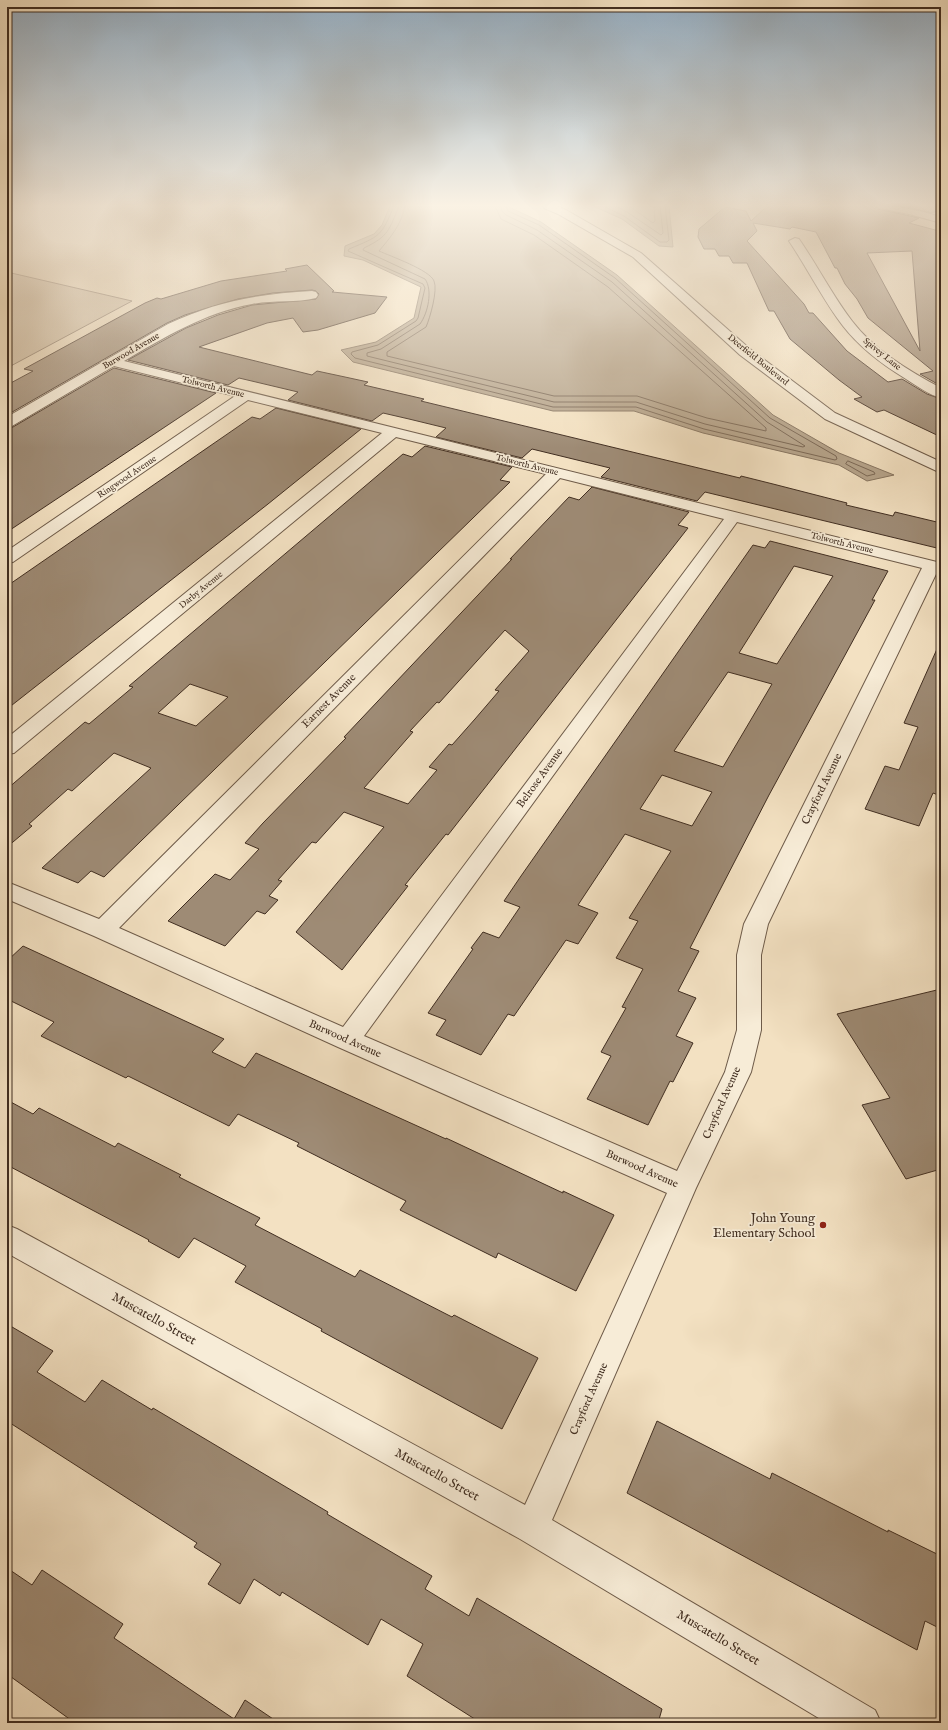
<svg xmlns="http://www.w3.org/2000/svg" width="948" height="1730" viewBox="0 0 948 1730" font-family="'IM FELL English',serif">
	<style>
		.green { fill: #d5c3a7; stroke: #8b7864 }
		.water { fill: #b6a48b; stroke: #877561 }
		.lines { fill: none; stroke-linecap: round; stroke-linejoin: round }
		.shore { stroke: #7c6956; stroke-width: 1 }
		.building { fill: #9e8b75; stroke: #412e21; fill-rule: evenodd }
		.minor-casing { stroke: #6e5b49; stroke-width: 2 }
		.minor { fill: #f7ecd7; fill-rule: evenodd }
		.poi-dot { fill: #8f2418; stroke: #f7ecd7; stroke-width: 1.5 }
		.labels { text-anchor: middle; dominant-baseline: central; stroke-width: 3.5; stroke-linejoin: round; paint-order: stroke }
		.far-street-label { font-size: 9px; fill: #412e21; stroke: #f7ecd7 }
		.street-label { font-size: 11px; fill: #412e21; stroke: #f7ecd7 }
		.near-poi-label { font-size: 13px; fill: #412e21; stroke: #f7ecd7; text-anchor: end }
		.near-street-label { font-size: 13px; fill: #412e21; stroke: #f7ecd7 }
	</style>
	<rect width="100%" height="100%" fill="#f3e1c2"/>
	<filter id="stains"><feTurbulence type="fractalNoise" baseFrequency=".005" numOctaves="4"/><feColorMatrix values="0 0 0 0 .2 0 0 0 0 .09 0 0 0 0 .02 0 0 0 .5 -.17"/></filter>
	<radialGradient id="worn" r=".72"><stop offset=".6" stop-color="#630" stop-opacity="0"/><stop offset="1" stop-color="#630" stop-opacity=".3"/></radialGradient>
	<!-- green -->
	<polygon class="green" points="7,272 132,301 7,368"/>
	<!-- water -->
	<g class="water">
		<polygon points="390,206 507,206 541,222 617,275 773,415 839,453 894,475 867,481 839,465 703,433 634,411 553,411 353,362 341,350 376,342 414,318 421,287 363,260 344,256 345,246 374,234 382,225"/>
		<polygon points="593,206 669,206 673,247 659,246 622,219"/>
	</g>
	<g class="lines">
		<!-- shore -->
		<g class="shore">
			<path d="M394,206c-13,31 -14,30 -45,43l-1,2 75,33 2,4 -7,30 -2,3 -38,24 -26,7 -1,2 4,4 198,49h83l68,22 131,31 2,-1 -1,-3 -66,-38 -155,-140 -76,-53 -31,-14 -2,-5"/>
			<path d="M399,206c-10,24 -10,30 -35,42l-1,2 62,29c8,11 3,34 -5,45l-39,25 -14,4v3l187,46h82l69,22 98,23 2,-1 -38,-24 -155,-140 -75,-52 -31,-15 -4,-4 -1,-5"/>
			<path d="M405,206c-3,18 -15,32 -26,45 11,5 51,19 55,30 4,9 -4,37 -8,46l-39,25v4l167,40h83l70,22 59,13v-3l-158,-141 -74,-52 -33,-16 -6,-13"/>
			<polyline points="603,206 624,216 660,242 667,242 669,240 665,206"/>
			<polyline points="615,206 627,212 661,235 663,233 660,206"/>
			<polyline points="629,206 653,223 655,221 654,206"/>
			<polygon points="848,461 874,472 875,474 867,476 846,464"/>
		</g>
	</g>
	<!-- building -->
	<g class="building">
		<path d="M767,206h109l2,3 41,9 -10,5 30,8 2,17v138l-21,-12 13,-3 -65,-53 -11,-19 -12,-15 -8,-16h-2l-19,-36 -24,-5 -2,2 -37,-6 4,8 -10,10 57,63 5,9h4l34,38 41,31 14,-3 25,15 14,5v38l-57,-27 -7,2 -23,-13 8,-2 -23,-17 -49,-41 -16,-28h-5l-22,-48h-14l-4,-7h-10l-4,-7h-11l-6,-12 1,-8 26,-22 21,4 5,10zM912,251l8,100 -53,-98z"/>
		<polygon points="900,206 941,206 941,209 932,213"/>
		<polygon points="307,265 334,291 332,292 387,297 375,313 318,330 303,332 293,318 267,323 199,347 312,375 317,371 345,377 368,382 364,385 424,399 421,401 740,478 741,476 773,484 847,503 846,505 893,516 895,512 941,523 941,549 705,492 697,501 601,477 610,468 532,449 522,458 436,437 446,428 409,419 383,413 372,421 288,400 298,392 239,378 228,385 128,360 186,328 218,315 252,305 316,299 319,294 316,291 312,290 273,293 238,299 185,315 167,323 7,415 7,385 33,371 24,369 145,303 157,298 161,299 221,281 287,271 285,269"/>
		<polygon points="114,368 216,393 7,532 7,428 13,427"/>
		<polygon points="276,408 361,429 268,504 7,709 7,586 252,417 260,419"/>
		<path d="M425,446l87,21 -12,13 10,2 -406,395 -13,-6 -13,12 -36,-15 109,-100 -37,-15 -42,38 -4,-2 -39,35 3,2 -25,21v-58l78,-67 4,2 44,-37 -4,-1 274,-232 9,3zM190,684l38,13 -32,29 -38,-13z"/>
		<path d="M592,487l97,25 -11,13 10,3 -240,307 -2,-1 -41,51 3,1 -66,84 -46,-38 88,-105 -40,-15 -28,31 -4,-1 -34,38 4,1 -13,15 9,4 -13,14 -8,-3 -32,35 -57,-25 47,-47 15,6 29,-31 -14,-6 18,-20 83,-85 -2,-1 168,-178h-2l59,-62 10,3zM505,630l24,21 -34,39 4,1 -24,28 -23,26 -3,-1 -20,23 8,3 -29,34 -44,-16 49,-56 -3,-1 27,-29 2,1z"/>
		<path d="M770,541l118,30 -16,29h3l-106,195 -79,153 9,3 -21,40 18,7 -20,38 17,7 -20,39 -3,-1 -22,44 -61,-26 24,-43 -10,-4 25,-44 -4,-1 21,-38 -27,-11 22,-37 -9,-3 42,-67 -46,-17 -47,71 20,8 -20,31 -12,-4 -52,76 -6,-2 -27,41 -45,-20 10,-15 -18,-7 45,-64 -2,-1 12,-16 16,6 21,-31 -16,-6 17,-25 232,-331 12,3zM794,566l39,10 -56,88 -38,-11zM728,672l44,12 -49,83 -49,-16zM662,775l50,17 -20,34 -52,-17z"/>
		<polygon points="941,640 941,796 933,793 919,826 865,809 885,766 899,770 918,727 904,723"/>
		<polygon points="23,946 224,1039 212,1052 245,1068 256,1053 446,1139 446,1138 563,1193 563,1191 614,1215 576,1291 498,1253 496,1258 400,1210 406,1201 297,1146 299,1143 238,1114 229,1126 128,1076 126,1078 41,1036 54,1022 7,999 7,961"/>
		<polygon points="941,989 941,1169 906,1179 862,1105 890,1098 837,1014"/>
		<polygon points="7,1100 33,1114 39,1108 115,1147 118,1143 181,1175 179,1177 260,1218 255,1225 355,1277 360,1270 452,1317 454,1315 538,1358 502,1429 321,1331 322,1329 235,1282 246,1266 194,1238 179,1258 148,1241 149,1240 7,1165"/>
		<polygon points="7,1324 53,1351 37,1372 85,1402 102,1380 152,1410 153,1408 328,1512 327,1514 432,1576 425,1589 469,1616 477,1598 662,1709 658,1723 481,1723 407,1676 423,1644 381,1619 368,1645 282,1592 280,1596 254,1579 240,1604 208,1584 221,1564 194,1547 197,1543 7,1421"/>
		<polygon points="657,1421 770,1479 772,1473 888,1532 888,1530 941,1556 941,1629 925,1621 917,1650 627,1493"/>
		<polygon points="7,1568 32,1585 42,1570 123,1624 114,1638 234,1719 245,1700 279,1723 75,1723 7,1674"/>
	</g>
	<g class="lines">
		<!-- minor casing -->
		<g class="minor-casing">
			<g id="minor">
				<polygon points="543,206 557,206 566,210 641,253 750,349 835,413 941,462 941,473 825,419 740,355 633,257 558,214 544,208"/>
				<path d="M877,206c25,0 40,4 64,11v6l-32,-9 -31,-6z"/>
				<path d="M795,238l4,1c18,26 33,56 53,82 22,29 57,50 89,67v10c-12,-3 -24,-12 -35,-19 -23,-14 -46,-31 -63,-53 -20,-26 -35,-57 -54,-85z"/>
				<path d="M312,291l4,1 2,3 -2,3c-20,5 -43,2 -64,6 -48,9 -87,33 -128,57l817,202v10l-4,-1 -169,352 -7,31v75l-10,42 -55,116 -144,332 323,190 6,13h-54l-307,-184 -513,-286v-28l10,4 508,276 142,-312 -329,-146 -244,-111 -87,-37v-17l92,37 447,-445 -150,-37 -382,316 -7,1v-16l375,-305 -134,-33 -235,162 -6,1v-12l228,-155 -121,-30 -102,60 -5,1v-10l161,-93c49,-23 90,-30 144,-33zM560,478l164,41 -381,508 -224,-99zM737,522l185,46 -178,356 -7,31v75l-12,42 -48,99 -313,-135z"/>
			</g>
		</g>
		<!-- minor -->
		<use href="#minor" class="minor"/>
	</g>
	<!-- sky -->
	<linearGradient id="sky" x2="0" y2="1"><stop stop-color="#94aec3"/><stop offset="0.46" stop-color="#faf2e4"/><stop offset="1" stop-color="#faf2e4" stop-opacity="0"/></linearGradient>
	<rect width="948" height="448" fill="url(#sky)"/>
	<!-- markers -->
	<circle class="poi-dot" cx="823" cy="1225" r="4"/>
	<g class="labels">
		<!-- far-street labels -->
		<g class="far-street-label">
			<text transform="translate(131 351) rotate(-30)">Burwood Avenue</text>
			<text transform="translate(882 354) rotate(39)">Spivey Lane</text>
			<text transform="translate(758 360) rotate(39)">Deerfield Boulevard</text>
			<text transform="translate(213 387) rotate(14)">Tolworth Avenue</text>
			<text transform="translate(527 465) rotate(14)">Tolworth Avenue</text>
			<text transform="translate(127 477) rotate(-34)">Ringwood Avenue</text>
			<text transform="translate(842 543) rotate(14)">Tolworth Avenue</text>
			<text transform="translate(201 590) rotate(-39)">Darby Avenue</text>
		</g>
		<!-- street labels -->
		<g class="street-label">
			<text transform="translate(329 701) rotate(-45)">Earnest Avenue</text>
			<text transform="translate(540 778) rotate(-54)">Belrose Avenue</text>
			<text transform="translate(822 789) rotate(-64)">Crayford Avenue</text>
			<text transform="translate(345 1039) rotate(24)">Burwood Avenue</text>
			<text transform="translate(722 1103) rotate(-66)">Crayford Avenue</text>
			<text transform="translate(642 1169) rotate(24)">Burwood Avenue</text>
			<text transform="translate(589 1399) rotate(-66)">Crayford Avenue</text>
		</g>
		<!-- near-poi labels -->
		<g class="near-poi-label">
			<text x="815" y="1218">John Young<tspan x="815" dy="15">Elementary School</tspan></text>
		</g>
		<!-- near-street labels -->
		<g class="near-street-label">
			<text transform="translate(154 1319) rotate(29)">Muscatello Street</text>
			<text transform="translate(437 1475) rotate(29)">Muscatello Street</text>
			<text transform="translate(718 1638) rotate(31)">Muscatello Street</text>
		</g>
	</g>
	<!-- margin -->
	<rect width="948" height="1730" fill="none" stroke="#f3e1c2" stroke-width="24"/>
	<rect x="8" y="8" width="932" height="1714" fill="none" stroke="#412e21" stroke-width="2"/>
	<rect x="12" y="12" width="924" height="1706" fill="none" stroke="#412e21"/>
	<rect width="100%" height="100%" filter="url(#stains)"/>
	<rect width="100%" height="100%" fill="url(#worn)"/>
</svg>
